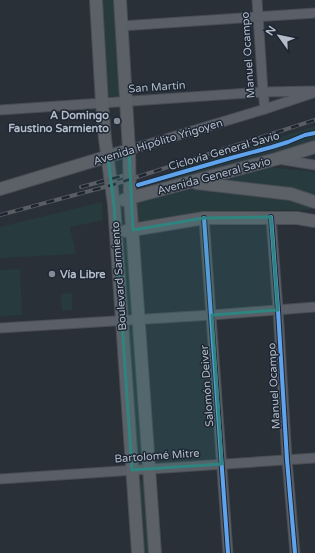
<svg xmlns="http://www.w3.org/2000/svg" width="315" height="553" viewBox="0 0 315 553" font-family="'Varela Round',sans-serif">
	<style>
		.green { fill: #273a3e }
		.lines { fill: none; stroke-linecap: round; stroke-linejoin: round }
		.minor-casing { stroke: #484c53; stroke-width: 11 }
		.major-casing { stroke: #484c55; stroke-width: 14 }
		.minor { stroke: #5a5e66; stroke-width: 9 }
		.major { stroke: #5c6168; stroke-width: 12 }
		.rail-casing { stroke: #595d64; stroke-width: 4 }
		.rail { stroke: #1d2633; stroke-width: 2.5; stroke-dasharray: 8; stroke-linecap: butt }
		.cycleway-casing { stroke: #1d2633; stroke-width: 6 }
		.cycleway { stroke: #60a3ed; stroke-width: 4 }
		.marked { fill: #308480; fill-opacity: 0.2; stroke: #308480; stroke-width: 3; stroke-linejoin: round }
		.poi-dot { fill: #848b96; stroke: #1d2633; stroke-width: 1.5 }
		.labels { text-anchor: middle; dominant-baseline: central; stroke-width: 3; stroke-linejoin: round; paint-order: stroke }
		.street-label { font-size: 11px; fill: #b4bcc9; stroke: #1d2633 }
		.poi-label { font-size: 11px; font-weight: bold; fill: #b4bcc9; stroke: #1d2633; text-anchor: end }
	</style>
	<rect width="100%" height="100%" fill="#2a3038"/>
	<!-- green -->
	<g class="green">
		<polygon points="100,0 116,0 120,94 115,97 109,95 107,93"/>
		<polygon points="315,126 315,140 146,190 145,180"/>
		<polygon points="266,168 279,168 315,172 315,196 300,190 289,188 223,179 261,169"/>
		<path d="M188,189l102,10 21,8v2l-4,1 -103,1 -58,12c-3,0 -6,0 -8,-3l-1,-19z"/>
		<polygon points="102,202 103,220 70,227 76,254 0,258 0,227"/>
		<polygon points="124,238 127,239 132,311 129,313 127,312 122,239"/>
		<polygon points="20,269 22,315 0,316 0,270"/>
		<polygon points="72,293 72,310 62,311 61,294"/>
		<polygon points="130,329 133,330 143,463 140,465 137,464 128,330"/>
		<polygon points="141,480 143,480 144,482 149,553 142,553 139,481"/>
	</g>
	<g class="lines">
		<!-- minor casing -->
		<g class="minor-casing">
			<g id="minor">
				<polyline points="257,0 263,92 265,109"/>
				<polyline points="121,26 315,13"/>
				<polyline points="0,110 263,92 315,91"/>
				<polyline points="129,150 265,109 313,93"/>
				<polyline points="278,159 315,165"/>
				<polyline points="271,217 278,310 287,460 295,553"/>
				<polyline points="204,218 228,553"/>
				<polyline points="0,328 212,315 315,307"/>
				<polyline points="0,479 315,458"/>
			</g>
		</g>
		<!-- major casing -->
		<g class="major-casing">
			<g id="major">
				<polyline points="96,0 102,103 105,139 114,205 138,553"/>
				<polyline points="120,0 129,150 130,198 155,553"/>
				<polyline points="196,183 291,194 315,202"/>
				<polyline points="0,189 129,150"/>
				<polyline points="124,200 130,198 276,159 315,147"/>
				<polyline points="126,231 204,218 297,218 315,221"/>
			</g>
		</g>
		<!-- minor -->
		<use href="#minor" class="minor"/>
		<!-- major -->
		<use href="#major" class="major"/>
		<!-- rail casing -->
		<g class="rail-casing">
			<g id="rail">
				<polyline points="81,187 122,176"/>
				<polyline points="0,215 112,185 315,120"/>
			</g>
		</g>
		<!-- rail -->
		<use href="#rail" class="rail"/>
		<!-- cycleway casing -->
		<g class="cycleway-casing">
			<g id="cycleway">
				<polyline points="138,185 231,158 272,147 288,142 305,135 315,133"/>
				<polyline points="271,217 278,310 287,460 295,553"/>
				<polyline points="204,218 228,553"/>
			</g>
		</g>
		<!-- cycleway -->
		<use href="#cycleway" class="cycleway"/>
	</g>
	<!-- marked area -->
	<path class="marked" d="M129,150l4,80 71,-12 67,-1 7,93 -66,5 10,149 -90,6 -18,-265 -6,-48z"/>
	<!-- markers -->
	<g class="poi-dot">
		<circle cx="117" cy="121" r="4"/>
		<circle cx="52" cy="274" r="4"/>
	</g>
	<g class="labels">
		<!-- street labels -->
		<g class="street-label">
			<text transform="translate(248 55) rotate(-94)">Manuel Ocampo</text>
			<text transform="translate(157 87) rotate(-4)">San Martín</text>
			<text transform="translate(158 142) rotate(-17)">Avenida Hipólito Yrigoyen</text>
			<text transform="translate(224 151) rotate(-16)">Ciclovía General Savio</text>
			<text transform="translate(214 176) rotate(-15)">Avenida General Savio</text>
			<text transform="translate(119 276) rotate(-94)">Boulevard Sarmiento</text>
			<text transform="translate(207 386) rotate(-94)">Salomón Deiver</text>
			<text transform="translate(274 386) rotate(-93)">Manuel Ocampo</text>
			<text transform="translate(157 456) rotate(-4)">Bartolomé Mitre</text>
		</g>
		<!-- poi labels -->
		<g class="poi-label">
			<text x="109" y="115">A Domingo<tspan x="109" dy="13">Faustino Sarmiento</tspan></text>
			<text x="60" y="274" text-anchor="start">Vía Libre</text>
		</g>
	</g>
	<!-- north arrow -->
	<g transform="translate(279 36) rotate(303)" stroke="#1d2633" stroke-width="3" paint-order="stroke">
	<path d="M0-3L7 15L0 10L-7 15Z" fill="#b4bcc9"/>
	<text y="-6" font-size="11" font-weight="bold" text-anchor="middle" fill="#b4bcc9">N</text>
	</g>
</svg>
